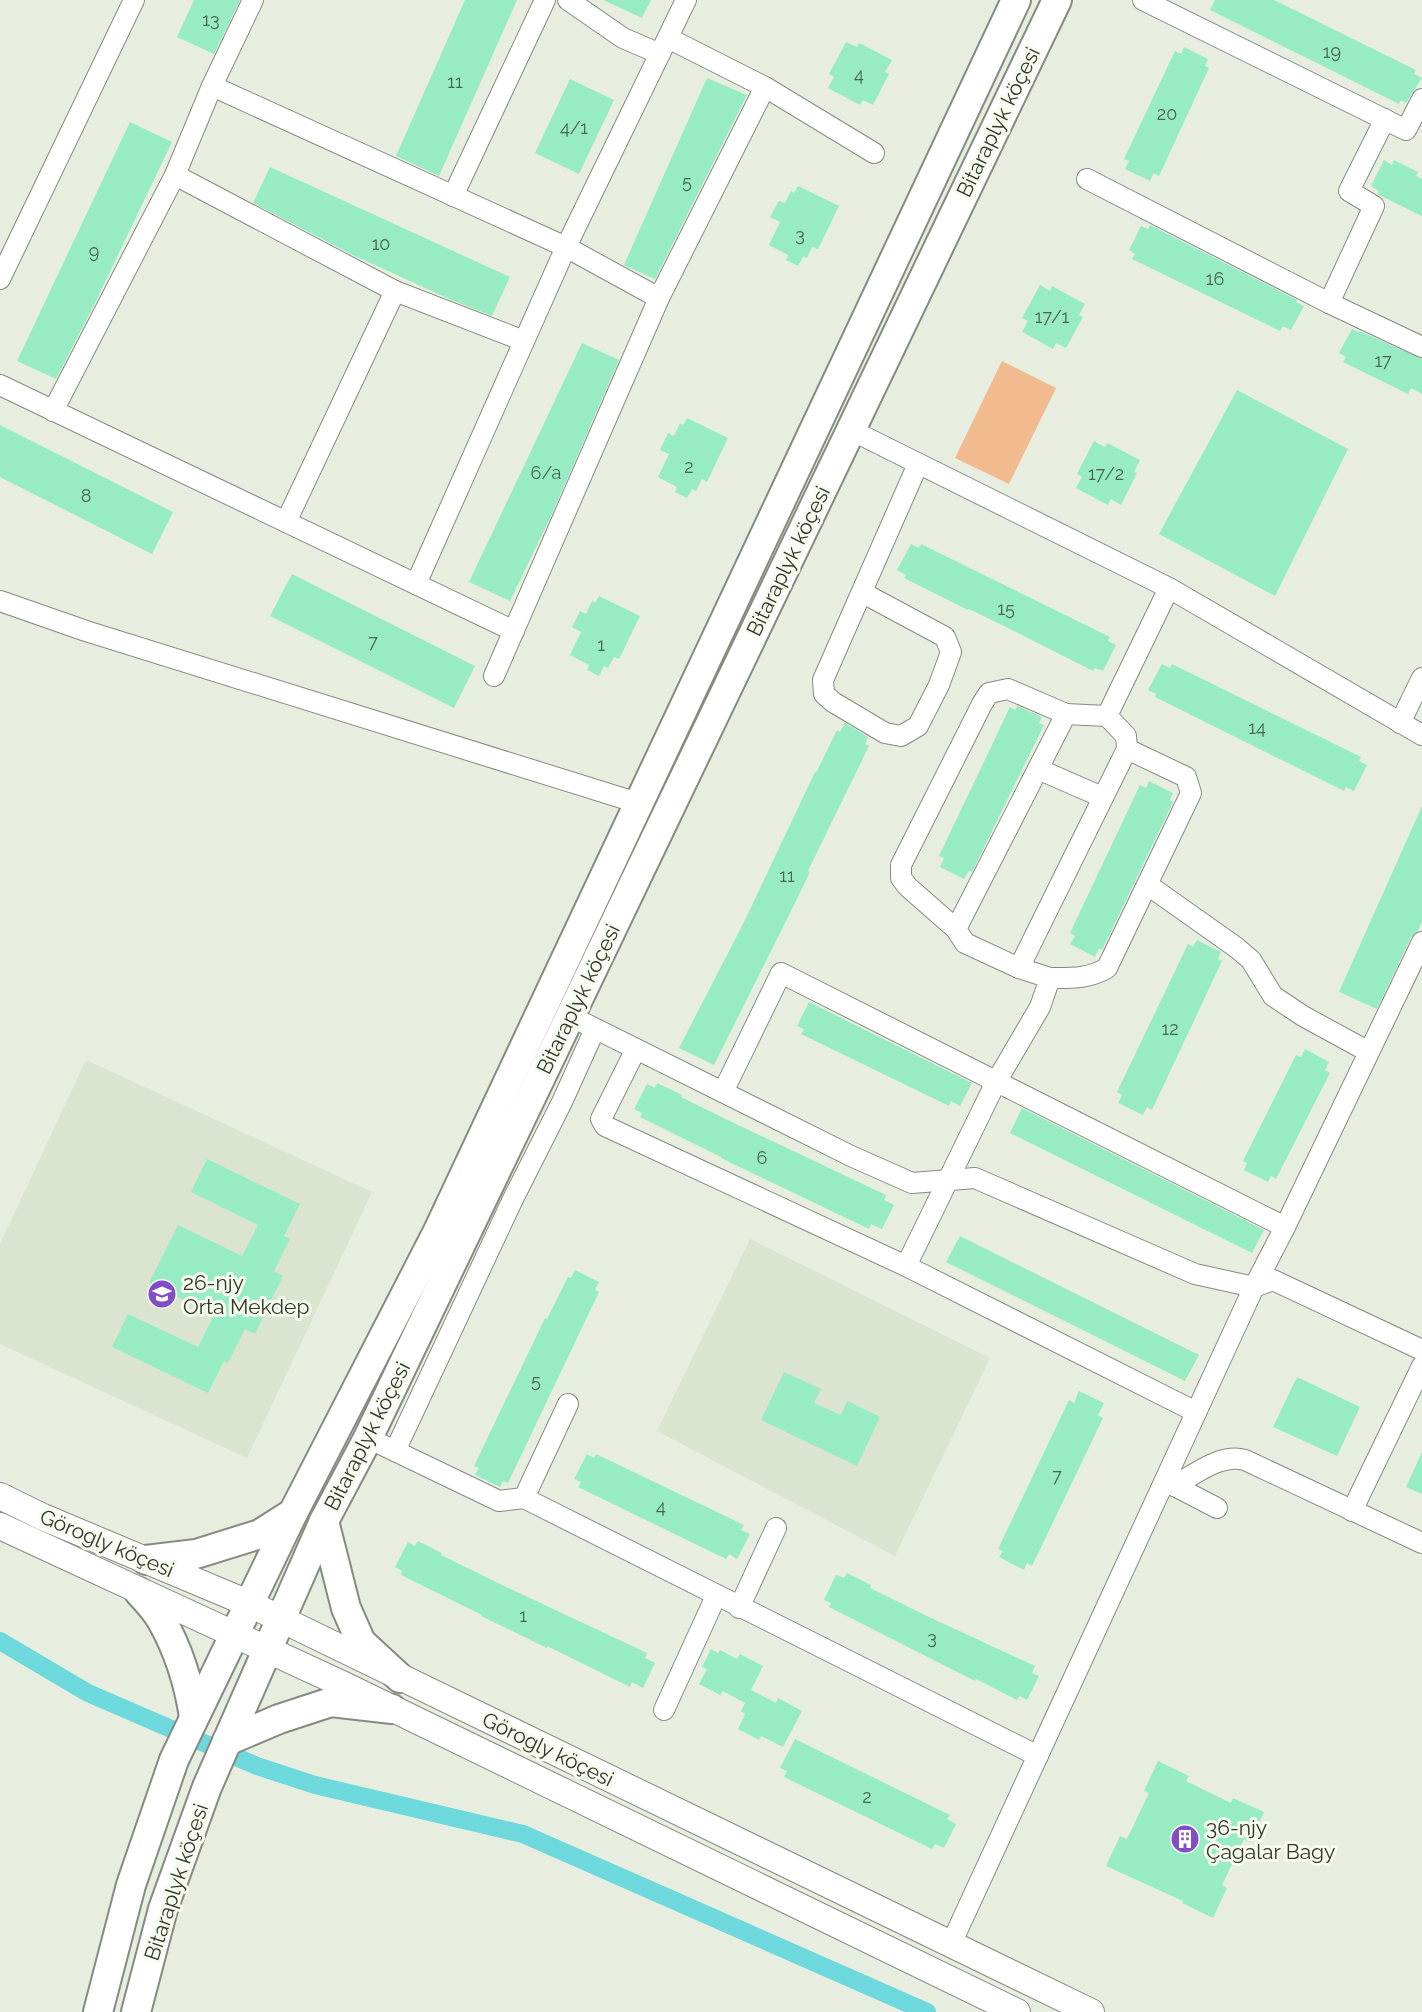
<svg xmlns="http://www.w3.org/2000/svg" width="1422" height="2012" viewBox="0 0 1422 2012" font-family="Raleway,sans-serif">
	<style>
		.built { fill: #dae4cf }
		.green { fill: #f1ba8f }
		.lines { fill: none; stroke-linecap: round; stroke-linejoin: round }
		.canal { stroke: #6dd9dc; stroke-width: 18 }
		.building { fill: #97ecc3 }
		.minor-casing { stroke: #858c7f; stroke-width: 22 }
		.major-casing { stroke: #858c7f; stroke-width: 28 }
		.highway-casing { stroke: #858c7f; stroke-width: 32 }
		.minor { stroke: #fff; stroke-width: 20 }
		.major { stroke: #fff; stroke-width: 26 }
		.highway { stroke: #fff; stroke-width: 28 }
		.labels { text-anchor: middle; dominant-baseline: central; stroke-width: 6; stroke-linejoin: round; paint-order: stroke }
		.number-label { font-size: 18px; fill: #4c6455 }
		.street-label { font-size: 21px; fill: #333630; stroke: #f5fced }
		.poi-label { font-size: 21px; fill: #333630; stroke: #f5fced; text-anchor: start }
	</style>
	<rect width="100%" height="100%" fill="#e7eee0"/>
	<!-- built -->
	<g class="built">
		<polygon points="86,1060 372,1192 247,1458 0,1344 0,1244"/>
		<polygon points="750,1239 990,1358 895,1556 657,1431"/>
	</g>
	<!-- green -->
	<polygon class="green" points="1002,361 1056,388 1009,484 955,458"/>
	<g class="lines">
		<!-- canal -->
		<polyline class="canal" points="0,1641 88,1693 257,1766 315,1785 523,1834 927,2012"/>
	</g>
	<!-- building -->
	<g class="building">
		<polygon points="194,0 240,0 214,54 177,37"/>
		<polygon points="465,0 517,0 439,176 396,156"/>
		<polygon points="603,0 651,0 642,18"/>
		<polygon points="1215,0 1274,0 1416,70 1414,74 1422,78 1406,103 1401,100 1399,104 1210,10"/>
		<polygon points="846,42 857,47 859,43 892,60 885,72 889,74 873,105 863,100 860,105 828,88 834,77 829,74"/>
		<polygon points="1184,47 1208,59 1205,66 1209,68 1159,176 1154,173 1150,181 1125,169 1129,161 1124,159 1175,51 1181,54"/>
		<polygon points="707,78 747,95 655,279 624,265"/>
		<polygon points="570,79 614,100 579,174 535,153"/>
		<polygon points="130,122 172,142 94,305 56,379 17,361"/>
		<polygon points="1384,160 1392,165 1394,160 1418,172 1416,176 1422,179 1422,216 1377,194 1379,191 1371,186"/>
		<polygon points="270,167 510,277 492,316 447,298 353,255 253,203"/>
		<polygon points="798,186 839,206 818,249 812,247 807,258 803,257 798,266 786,260 788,255 769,245 780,222 770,217 779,201 785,203 791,191 794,193"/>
		<polygon points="1150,225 1297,300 1296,302 1304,306 1291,330 1283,326 1280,331 1132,259 1135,254 1129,250 1141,226 1148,229"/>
		<polygon points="1040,285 1050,291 1052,286 1085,304 1079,315 1083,317 1066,348 1056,343 1053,349 1022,332 1028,321 1022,318"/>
		<polygon points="1352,329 1358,332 1359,331 1422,359 1422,394 1411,388 1408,394 1343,362 1346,357 1339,353"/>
		<polygon points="582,343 619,360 551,516 510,601 469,582"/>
		<polygon points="1237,390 1348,449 1275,596 1159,534"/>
		<polygon points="687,418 728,438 707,482 702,479 696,491 692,489 687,498 675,492 677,487 658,477 669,454 660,450 668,433 674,436 680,423 683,425"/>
		<polygon points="0,425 173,512 152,554 0,477"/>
		<polygon points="1094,441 1105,447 1107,443 1140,460 1134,472 1137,473 1121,505 1111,499 1108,505 1076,488 1082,477 1077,474"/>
		<polygon points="911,544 919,548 921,544 1110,637 1108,641 1116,645 1103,671 1095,668 1093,671 1010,629 969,609 968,610 904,578 906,575 897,570"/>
		<polygon points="292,574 475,666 454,708 270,616"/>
		<polygon points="599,596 640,616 619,659 614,657 608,668 604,666 599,676 587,670 589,665 570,655 581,632 572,627 580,611 586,614 592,601 595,603"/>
		<polygon points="1162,664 1170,668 1172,664 1361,757 1359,761 1367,765 1354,791 1346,787 1344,791 1155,697 1156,694 1148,690"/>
		<polygon points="1017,706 1042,717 1039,723 1044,725 972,872 969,871 964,879 940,867 944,858 939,856 1010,707 1015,710"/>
		<polygon points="845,723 868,737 865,744 869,746 808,871 810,872 790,913 714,1065 679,1048 745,920 815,772 816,773 837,730 840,732"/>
		<polygon points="1149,781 1173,793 1170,800 1173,802 1102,950 1099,948 1095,957 1070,944 1075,936 1070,933 1140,785 1146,788"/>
		<polygon points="1422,806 1422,921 1418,931 1411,937 1377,1009 1339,992"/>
		<polygon points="1197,940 1221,952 1218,959 1222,961 1152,1110 1147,1107 1143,1115 1118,1103 1122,1095 1117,1092 1188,944 1193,947"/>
		<polygon points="809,1002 972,1083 960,1106 951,1101 949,1106 801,1034 804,1029 797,1026"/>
		<polygon points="1305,1049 1329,1062 1325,1070 1330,1073 1276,1179 1271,1176 1268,1182 1244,1170 1247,1163 1243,1161 1296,1055 1301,1057"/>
		<polygon points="657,1083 682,1095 681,1097 738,1125 886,1195 884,1200 894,1205 882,1229 871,1224 869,1229 721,1158 721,1157 640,1117 642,1113 634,1109 647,1084 655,1088"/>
		<polygon points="1022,1108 1264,1230 1252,1253 1010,1133"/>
		<polygon points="207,1159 300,1204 284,1236 290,1239 274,1271 283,1276 255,1334 245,1329 228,1363 224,1361 208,1393 112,1347 128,1314 198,1347 214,1315 149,1283 178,1225 242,1256 258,1225 191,1192"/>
		<polygon points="960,1236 1199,1355 1185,1381 946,1262"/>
		<polygon points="575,1270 599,1282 595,1290 599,1292 508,1483 503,1481 500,1487 475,1475 479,1468 474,1466 545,1318 547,1319 568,1277 571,1278"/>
		<polygon points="784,1372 821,1389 814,1403 841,1415 847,1401 880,1417 857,1466 761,1420"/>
		<polygon points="1297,1377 1360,1407 1337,1456 1273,1427"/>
		<polygon points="1079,1391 1104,1403 1098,1415 1103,1418 1032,1566 1027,1563 1024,1570 999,1557 1003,1551 998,1549 1069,1400 1074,1403"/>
		<polygon points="1422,1452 1422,1494 1406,1487"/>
		<polygon points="587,1454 594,1458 596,1454 744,1525 741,1530 750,1534 737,1559 729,1554 726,1559 578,1487 581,1482 574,1479"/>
		<polygon points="418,1541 442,1553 441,1555 498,1583 647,1653 645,1658 655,1663 643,1688 632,1682 630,1687 547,1646 547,1648 506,1628 481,1616 482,1615 401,1575 402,1571 395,1567 408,1542 415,1546"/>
		<polygon points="847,1573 871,1585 870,1588 927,1616 1035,1666 1032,1673 1039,1676 1027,1700 1020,1696 1017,1700 976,1679 975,1681 829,1607 831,1603 824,1600 836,1575 844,1578"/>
		<polygon points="711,1649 718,1653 720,1650 737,1659 740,1654 763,1666 751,1690 776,1703 778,1698 802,1711 783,1747 761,1736 759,1740 738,1729 745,1714 741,1711 745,1703 723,1691 720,1695 699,1684 707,1669 702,1667"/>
		<polygon points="795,1739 950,1815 947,1819 956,1824 944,1848 935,1844 932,1849 784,1777 787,1771 780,1768"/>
		<polygon points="1158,1761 1189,1776 1186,1781 1231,1803 1233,1798 1264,1812 1250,1842 1244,1839 1222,1885 1227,1888 1213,1918 1182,1903 1183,1901 1106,1866 1120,1836 1127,1839 1149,1793 1144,1791"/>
	</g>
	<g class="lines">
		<!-- minor casing -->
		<g class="minor-casing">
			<g id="minor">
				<polyline points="568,0 623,38 660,54"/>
				<polyline points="1143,0 1406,130 1422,99"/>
				<polyline points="668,38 765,87 874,153"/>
				<polyline points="212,86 566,247 659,298"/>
				<polyline points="175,175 395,291 524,341"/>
				<polyline points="1087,179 1329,303 1374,206 1349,191 1385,119"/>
				<polyline points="453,196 545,0"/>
				<polyline points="0,279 134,0"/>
				<polyline points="1329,303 1422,347"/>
				<polyline points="0,385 514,631"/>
				<polyline points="53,411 175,175 212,86 253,0"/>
				<polyline points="851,430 1169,588 1422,735"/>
				<polyline points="286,522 395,291"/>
				<polyline points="416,584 566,247 686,0"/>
				<polyline points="863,593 945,637 951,652 939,685 918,726 901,736 885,733 833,702 824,694 823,680 918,464"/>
				<polyline points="0,601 86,631 638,803"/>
				<polyline points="494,676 659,298 765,87"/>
				<polyline points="1400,723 1422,678"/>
				<polyline points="1038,769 1102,797"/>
				<polyline points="1148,885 1237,948 1251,960 1273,996 1303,1016 1369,1052"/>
				<polyline points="956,929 908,887 901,878 901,865 982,704 989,693 1008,689 1066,714"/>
				<polyline points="1019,968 1127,749 1126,736 1107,716"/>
				<path d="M1050,978c22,0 38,1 57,-10l84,-175 -5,-16 -59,-28"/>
				<polyline points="570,1016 851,1156 912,1183 975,1178 1195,1274 1254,1287 951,1944"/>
				<polyline points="636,1049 601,1119 605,1126 906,1266 996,1082 1040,1007 1050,978 1019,968 965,943 956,929 1066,714 1107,716 1169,588"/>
				<polyline points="723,1092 781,973 1285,1227 1254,1287"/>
				<polyline points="1285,1227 1422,942"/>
				<polyline points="906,1266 1196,1412"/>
				<polyline points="1254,1287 1273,1280 1422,1350"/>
				<polyline points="368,1438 499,1501 524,1498 568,1404"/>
				<polyline points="395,1451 513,1199 562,1102 595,1029"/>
				<polyline points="1167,1482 1217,1508"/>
				<path d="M1174,1486c21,-12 47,-33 71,-26l177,83"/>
				<polyline points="524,1498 1038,1756"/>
				<polyline points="1352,1511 1422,1366"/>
				<polyline points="739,1608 776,1528"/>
				<polyline points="664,1710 716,1596"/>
			</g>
		</g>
		<!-- major casing -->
		<g class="major-casing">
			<g id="major">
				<polyline points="0,1496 43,1517 250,1604 1091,2012"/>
				<polyline points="0,1526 344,1685 1017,2012"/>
			</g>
		</g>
		<!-- highway casing -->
		<g class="highway-casing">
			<g id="highway">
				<polyline points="324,1521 346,1608 361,1642 400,1678"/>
				<polyline points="146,1560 196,1554 260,1534 293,1513"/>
				<path d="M139,1592c8,9 17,18 23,29 17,30 27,63 32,96"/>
				<polyline points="227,1741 279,1719 331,1702 392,1709"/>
				<polyline points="98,2012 131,1885 174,1760 293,1513 438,1231 1016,0"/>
				<polyline points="136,2012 163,1909 207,1787 324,1521 368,1438 1057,0"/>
			</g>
		</g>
		<!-- minor -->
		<use href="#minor" class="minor"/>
		<!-- major -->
		<use href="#major" class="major"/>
		<!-- highway -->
		<use href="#highway" class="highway"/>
	</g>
	<!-- icons -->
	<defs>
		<g id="school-disc" transform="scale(1.5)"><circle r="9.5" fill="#824ec5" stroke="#f5fced"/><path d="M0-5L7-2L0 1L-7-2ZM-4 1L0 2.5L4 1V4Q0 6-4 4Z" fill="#fff"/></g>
		<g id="building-disc" transform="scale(1.5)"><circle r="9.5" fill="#824ec5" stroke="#f5fced"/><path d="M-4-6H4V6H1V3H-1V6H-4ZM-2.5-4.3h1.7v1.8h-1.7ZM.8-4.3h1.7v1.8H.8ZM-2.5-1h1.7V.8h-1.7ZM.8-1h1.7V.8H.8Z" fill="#fff"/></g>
	</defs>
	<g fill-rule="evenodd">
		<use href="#school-disc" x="162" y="1294"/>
		<use href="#building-disc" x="1185" y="1839"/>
	</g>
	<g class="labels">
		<!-- number labels -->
		<g class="number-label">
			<text x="211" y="19">13</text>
			<text x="1332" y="51">19</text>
			<text x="859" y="74">4</text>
			<text x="455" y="81">11</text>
			<text x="1167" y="113">20</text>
			<text x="574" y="127">4/1</text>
			<text x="687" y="181">5</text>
			<text x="800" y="234">3</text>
			<text x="381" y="243">10</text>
			<text x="94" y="251">9</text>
			<text x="1215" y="278">16</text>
			<text x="1052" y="316">17/1</text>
			<text x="1383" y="360">17</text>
			<text x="689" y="466">2</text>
			<text x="546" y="472">6/а</text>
			<text x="1106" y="473">17/2</text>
			<text x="86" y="495">8</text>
			<text x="1006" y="608">15</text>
			<text x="373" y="641">7</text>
			<text x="601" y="644">1</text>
			<text x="1257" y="727">14</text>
			<text x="787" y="875">11</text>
			<text x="1170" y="1028">12</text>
			<text x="762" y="1157">6</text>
			<text x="536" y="1380">5</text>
			<text x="1057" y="1475">7</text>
			<text x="661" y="1506">4</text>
			<text x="523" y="1615">1</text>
			<text x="932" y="1637">3</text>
			<text x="867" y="1796">2</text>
		</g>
		<!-- street labels -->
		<g class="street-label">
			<text transform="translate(998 122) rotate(-64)">Bitaraplyk köçesi</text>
			<text transform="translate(788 561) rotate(-64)">Bitaraplyk köçesi</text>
			<text transform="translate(578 999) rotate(-64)">Bitaraplyk köçesi</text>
			<text transform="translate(367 1436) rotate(-63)">Bitaraplyk köçesi</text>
			<text transform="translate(107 1543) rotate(23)">Görogly köçesi</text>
			<text transform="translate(548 1749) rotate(26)">Görogly köçesi</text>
			<text transform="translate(176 1882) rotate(-72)">Bitaraplyk köçesi</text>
		</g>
		<!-- poi labels -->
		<g class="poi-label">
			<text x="183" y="1282">26-njy<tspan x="183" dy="24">Orta Mekdep</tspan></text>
			<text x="1206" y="1827">36-njy<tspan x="1206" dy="24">Çagalar Bagy</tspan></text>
		</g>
	</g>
</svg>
